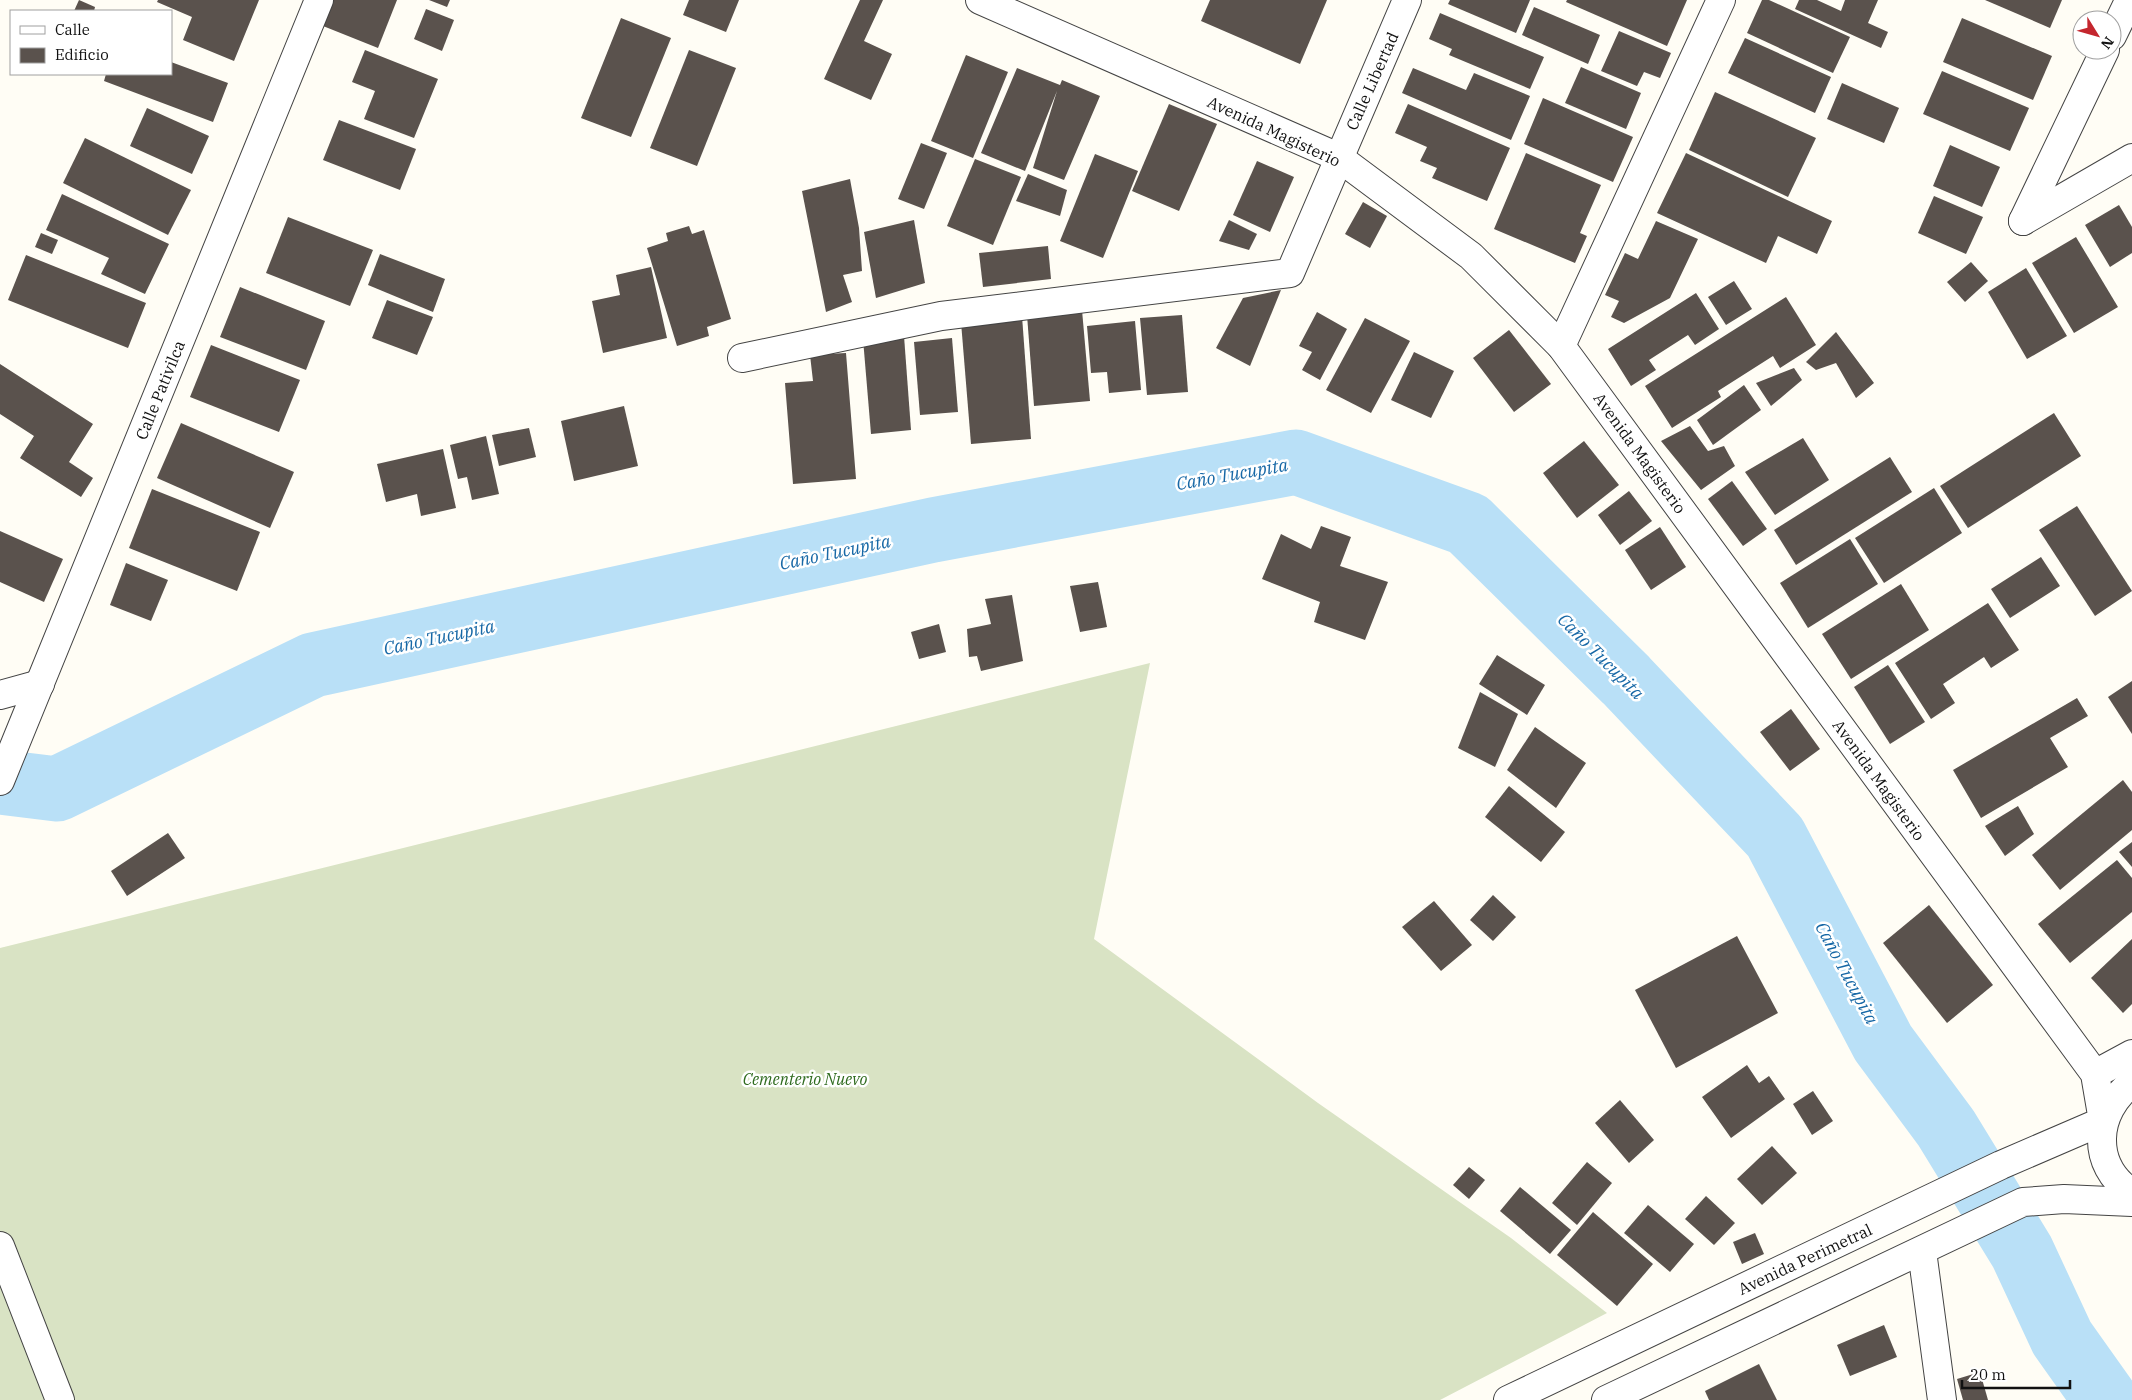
<svg xmlns="http://www.w3.org/2000/svg" width="2132" height="1400" viewBox="0 0 2132 1400" font-family="'IBM Plex Serif',serif">
	<style>
		.cemetery { fill: #d9e3c4 }
		.lines { fill: none; stroke-linecap: round; stroke-linejoin: round }
		.river { stroke: #b9e0f7; stroke-width: 65 }
		.building { fill: #5a524d }
		.minor-casing { stroke: #444; stroke-width: 30 }
		.minor { stroke: #fff; stroke-width: 28 }
		.labels { text-anchor: middle; dominant-baseline: central; stroke-width: 5; stroke-linejoin: round; paint-order: stroke }
		.street-label { font-size: 16px; fill: #111; stroke: #fff }
		.park-label { font-size: 16px; font-style: italic; fill: #2f6b1f; stroke: #fff }
		.water-label { font-size: 18px; font-style: italic; fill: #1768a6; stroke: #fff }
	</style>
	<rect width="100%" height="100%" fill="#fffdf5"/>
	<!-- cemetery -->
	<polygon class="cemetery" points="1150,663 1094,939 1318,1103 1511,1238 1607,1313 1440,1400 0,1400 0,948"/>
	<g class="lines">
		<!-- river -->
		<polyline class="river" points="0,782 57,789 313,665 933,530 1296,462 1468,524 1626,680 1775,837 1883,1043 1946,1128 2022,1252 2062,1338 2106,1400"/>
	</g>
	<!-- building -->
	<g class="building">
		<polygon points="79,0 95,7 94,11 74,11"/>
		<polygon points="158,0 259,0 234,61 183,40 192,17 157,2"/>
		<polygon points="333,0 397,0 378,48 323,26"/>
		<polygon points="429,0 450,0 447,7"/>
		<polygon points="689,0 739,0 726,32 683,15"/>
		<polygon points="860,0 883,0 864,41 892,54 871,100 824,79"/>
		<polygon points="1210,0 1327,0 1300,64 1201,21"/>
		<polygon points="1450,0 1530,0 1516,33 1448,4"/>
		<polygon points="1567,0 1687,0 1667,46 1566,2"/>
		<polygon points="1762,0 1769,0 1850,37 1833,73 1747,33"/>
		<polygon points="1799,0 1817,0 1841,11 1845,0 1878,0 1868,23 1888,32 1881,48 1795,9"/>
		<polygon points="1985,0 2062,0 2050,28"/>
		<polygon points="1534,7 1600,35 1588,64 1522,35"/>
		<polygon points="426,9 454,20 442,51 414,39"/>
		<polygon points="1440,13 1544,57 1530,89 1449,55 1452,49 1429,39"/>
		<polygon points="621,18 671,38 631,137 581,118"/>
		<polygon points="1962,18 2052,56 2033,100 1943,62"/>
		<polygon points="1619,31 1671,53 1660,78 1644,72 1637,86 1601,71"/>
		<polygon points="1745,38 1831,77 1815,113 1728,73"/>
		<polygon points="365,50 438,79 414,138 364,119 375,91 352,82"/>
		<polygon points="689,50 736,68 697,166 650,148"/>
		<polygon points="966,55 1008,72 973,158 931,141"/>
		<polygon points="171,62 228,83 213,122 104,81 106,74 171,74"/>
		<polygon points="1581,67 1641,93 1626,129 1565,103"/>
		<polygon points="1017,68 1060,85 1062,80 1100,96 1064,180 1033,168 1057,91 1025,171 981,153"/>
		<polygon points="1413,68 1466,90 1474,73 1530,96 1511,140 1402,93"/>
		<polygon points="1942,71 2029,108 2010,151 1923,114"/>
		<polygon points="1842,83 1899,108 1884,143 1827,119"/>
		<polygon points="1715,92 1816,138 1788,197 1689,150"/>
		<polygon points="1543,98 1633,137 1613,182 1524,144"/>
		<polygon points="1169,104 1217,124 1179,211 1132,191"/>
		<polygon points="1408,104 1510,148 1487,201 1432,178 1437,168 1420,161 1427,147 1395,133"/>
		<polygon points="147,108 209,136 192,174 130,146"/>
		<polygon points="339,120 416,149 400,190 323,160"/>
		<polygon points="85,138 191,190 168,235 63,183"/>
		<polygon points="921,143 947,153 924,209 898,199"/>
		<polygon points="1950,145 2000,167 1982,207 1933,186"/>
		<polygon points="1526,153 1601,185 1580,233 1587,236 1575,263 1494,229"/>
		<polygon points="1686,153 1832,221 1817,254 1778,236 1766,263 1657,213"/>
		<polygon points="1095,154 1138,171 1103,258 1060,241"/>
		<polygon points="975,159 1021,177 993,245 947,226"/>
		<polygon points="1257,161 1294,177 1270,232 1233,215"/>
		<polygon points="1028,174 1067,190 1060,216 1016,201"/>
		<polygon points="850,179 859,228 862,271 843,275 852,302 826,312 802,191"/>
		<polygon points="62,194 169,244 145,294 101,274 109,258 46,230"/>
		<polygon points="1934,196 1983,217 1966,254 1918,233"/>
		<polygon points="1363,202 1387,216 1370,248 1345,234"/>
		<polygon points="2119,205 2132,227 2132,253 2110,267 2085,225"/>
		<polygon points="288,217 373,250 350,306 266,273"/>
		<polygon points="914,220 925,283 876,298 864,232"/>
		<polygon points="1229,220 1257,234 1249,250 1219,241"/>
		<polygon points="1656,221 1698,239 1670,298 1624,323 1611,317 1619,301 1605,295 1625,253 1638,259"/>
		<polygon points="689,226 692,234 704,230 731,319 707,327 709,336 677,346 647,248 668,241 666,233"/>
		<polygon points="41,233 58,240 52,254 35,247"/>
		<polygon points="2076,237 2118,307 2074,333 2032,263"/>
		<polygon points="1048,246 1051,279 983,287 979,253"/>
		<polygon points="380,254 445,279 433,312 368,285"/>
		<polygon points="26,255 146,303 128,348 8,300"/>
		<polygon points="1971,262 1988,281 1965,302 1947,282"/>
		<polygon points="651,267 667,338 603,353 592,301 620,295 616,275"/>
		<polygon points="2026,268 2067,336 2027,359 1988,292"/>
		<polygon points="1734,281 1752,309 1726,325 1708,297"/>
		<polygon points="240,287 325,321 306,370 220,337"/>
		<polygon points="1281,290 1250,366 1216,348 1243,298"/>
		<polygon points="1696,293 1719,329 1695,345 1688,335 1649,360 1656,370 1631,386 1608,349"/>
		<polygon points="1786,297 1816,345 1780,368 1773,356 1718,391 1721,397 1672,428 1645,386"/>
		<polygon points="387,300 433,317 417,355 372,338"/>
		<polygon points="1082,310 1090,401 1034,406 1027,315"/>
		<polygon points="1317,312 1347,329 1320,380 1302,370 1312,352 1299,346"/>
		<polygon points="1182,315 1188,392 1147,395 1140,318"/>
		<polygon points="1022,316 1031,439 971,444 961,322"/>
		<polygon points="1365,318 1410,341 1371,413 1326,390"/>
		<polygon points="1135,321 1141,390 1109,393 1107,372 1091,373 1087,326"/>
		<polygon points="1509,330 1551,384 1514,412 1473,358"/>
		<polygon points="1836,332 1874,383 1856,398 1836,363 1816,370 1806,362"/>
		<polygon points="904,336 911,430 871,434 863,339"/>
		<polygon points="952,338 958,412 920,415 914,342"/>
		<polygon points="211,345 300,380 279,432 190,397"/>
		<polygon points="1414,352 1454,371 1431,418 1391,400"/>
		<polygon points="846,353 856,479 793,484 785,383 813,381 810,355"/>
		<polygon points="0,364 93,424 69,462 93,478 81,497 20,458 34,436 0,414"/>
		<polygon points="1794,368 1802,380 1771,406 1756,383"/>
		<polygon points="1744,385 1761,410 1713,445 1697,420"/>
		<polygon points="624,406 638,466 574,481 561,421"/>
		<polygon points="2054,413 2081,456 1968,528 1940,486"/>
		<polygon points="181,423 294,472 270,528 157,478"/>
		<polygon points="1690,426 1708,451 1724,446 1735,466 1701,490 1661,441"/>
		<polygon points="529,428 536,457 499,466 492,435"/>
		<polygon points="486,436 499,494 472,500 467,477 458,479 450,445"/>
		<polygon points="1803,438 1829,480 1775,515 1745,472"/>
		<polygon points="1584,441 1619,485 1577,518 1543,473"/>
		<polygon points="443,449 456,508 421,516 417,494 386,502 377,464"/>
		<polygon points="1890,457 1912,492 1796,565 1774,530"/>
		<polygon points="1732,481 1767,529 1743,546 1708,499"/>
		<polygon points="1934,488 1962,533 1884,583 1855,538"/>
		<polygon points="152,489 260,532 237,591 129,548"/>
		<polygon points="1629,491 1652,521 1620,545 1598,515"/>
		<polygon points="2077,506 2132,591 2095,616 2039,530"/>
		<polygon points="1321,526 1351,537 1340,566 1388,582 1365,640 1314,622 1320,602 1262,579 1281,534 1311,549"/>
		<polygon points="1660,527 1686,567 1651,590 1625,550"/>
		<polygon points="0,531 63,559 44,602 0,582"/>
		<polygon points="1850,539 1878,584 1808,628 1780,583"/>
		<polygon points="2041,557 2060,586 2010,618 1991,589"/>
		<polygon points="126,563 168,580 151,621 110,605"/>
		<polygon points="1098,582 1107,627 1080,632 1070,586"/>
		<polygon points="1901,584 1929,630 1851,679 1822,634"/>
		<polygon points="1012,595 1023,661 981,671 977,656 969,657 967,629 991,624 985,599"/>
		<polygon points="1988,603 2019,650 1991,668 1984,657 1943,684 1955,703 1931,719 1895,663"/>
		<polygon points="939,624 946,652 919,659 911,632"/>
		<polygon points="1497,655 1545,685 1527,715 1479,684"/>
		<polygon points="1888,665 1925,722 1890,744 1854,687"/>
		<polygon points="2132,681 2132,734 2108,697"/>
		<polygon points="1480,692 1518,714 1495,767 1458,748"/>
		<polygon points="2077,698 2088,716 2050,738 2068,767 1981,818 1953,770"/>
		<polygon points="1791,709 1820,749 1790,771 1760,732"/>
		<polygon points="1535,727 1586,763 1556,808 1507,770"/>
		<polygon points="2123,780 2132,792 2132,830 2060,890 2032,855"/>
		<polygon points="1509,786 1565,832 1541,862 1485,817"/>
		<polygon points="2018,806 2034,834 2005,856 1985,826"/>
		<polygon points="168,833 185,858 127,896 111,871"/>
		<polygon points="2132,842 2132,867 2119,852"/>
		<polygon points="2117,860 2132,878 2132,912 2070,963 2038,924"/>
		<polygon points="1493,895 1516,917 1493,941 1470,920"/>
		<polygon points="1434,901 1472,945 1441,971 1402,927"/>
		<polygon points="1929,905 1993,985 1947,1023 1883,943"/>
		<polygon points="1737,936 1778,1013 1676,1068 1635,990"/>
		<polygon points="2132,939 2132,1004 2123,1013 2091,978"/>
		<polygon points="1747,1065 1759,1083 1769,1076 1785,1099 1731,1138 1702,1097"/>
		<polygon points="1813,1091 1833,1121 1812,1135 1793,1104"/>
		<polygon points="1620,1100 1654,1140 1629,1163 1595,1123"/>
		<polygon points="1772,1146 1797,1173 1762,1205 1737,1179"/>
		<polygon points="1587,1162 1612,1183 1577,1225 1552,1203"/>
		<polygon points="1469,1167 1485,1180 1469,1199 1453,1185"/>
		<polygon points="1520,1187 1571,1230 1550,1254 1500,1211"/>
		<polygon points="1706,1196 1735,1223 1714,1245 1685,1219"/>
		<polygon points="1648,1205 1694,1244 1670,1272 1624,1233"/>
		<polygon points="1593,1212 1653,1264 1617,1306 1557,1255"/>
		<polygon points="1755,1233 1764,1254 1742,1264 1733,1242"/>
		<polygon points="1884,1325 1897,1357 1850,1376 1837,1345"/>
		<polygon points="1759,1364 1777,1400 1709,1400 1705,1391"/>
		<polygon points="1980,1372 1988,1400 1963,1400 1957,1379"/>
	</g>
	<g class="lines">
		<!-- minor casing -->
		<g class="minor-casing">
			<g id="minor">
				<polyline points="980,0 1338,157 1471,256 1561,346 2095,1074 2103,1121 2001,1165 1508,1400"/>
				<polyline points="2112,36 2128,3 2132,7"/>
				<polyline points="2023,221 2105,50"/>
				<polyline points="2023,221 2132,158"/>
				<polyline points="1561,346 1721,0"/>
				<polyline points="742,358 941,316 1290,273 1407,0"/>
				<polyline points="0,695 40,684"/>
				<polyline points="0,781 319,0"/>
				<polyline points="2095,1074 2132,1054"/>
				<path d="M2132,1083c-38,29 -42,82 0,110"/>
				<polyline points="0,1246 60,1400"/>
				<polyline points="1922,1251 1942,1400"/>
				<polyline points="1606,1400 2023,1202 2064,1199 2132,1202"/>
			</g>
		</g>
		<!-- minor -->
		<use href="#minor" class="minor"/>
	</g>
	<g class="labels">
		<!-- street labels -->
		<g class="street-label">
			<text transform="translate(1372 81) rotate(-66)">Calle Libertad</text>
			<text transform="translate(1274 131) rotate(25)">Avenida Magisterio</text>
			<text transform="translate(160 390) rotate(-68)">Calle Pativilca</text>
			<text transform="translate(1640 453) rotate(54)">Avenida Magisterio</text>
			<text transform="translate(1879 780) rotate(54)">Avenida Magisterio</text>
			<text transform="translate(1805 1259) rotate(-25)">Avenida Perimetral</text>
		</g>
		<!-- park labels -->
		<g class="park-label">
			<text x="805" y="1079">Cementerio Nuevo</text>
		</g>
		<!-- water labels -->
		<g class="water-label">
			<text transform="translate(1232 474) rotate(-10)">Caño Tucupita</text>
			<text transform="translate(835 552) rotate(-12)">Caño Tucupita</text>
			<text transform="translate(439 637) rotate(-12)">Caño Tucupita</text>
			<text transform="translate(1601 656) rotate(45)">Caño Tucupita</text>
			<text transform="translate(1847 973) rotate(62)">Caño Tucupita</text>
		</g>
	</g>
	<!-- legend -->
	<rect x="10" y="10" width="162" height="65" fill="#ffffff" stroke="#a0a0a0"/>
	<rect x="20" y="26" width="25" height="8" fill="#ffffff" stroke="#a0a0a0"/>
	<text x="55" y="35" font-size="15" fill="#111111">Calle</text>
	<rect x="20" y="48" width="25" height="15" fill="#5a524d" stroke="#a0a0a0"/>
	<text x="55" y="60" font-size="15" fill="#111111">Edificio</text>
	<!-- north arrow -->
	<g transform="translate(2097 35) rotate(127)"><circle r="24" fill="#ffffff" stroke="#a0a0a0"/>
	<path d="M0-4L9 19L0 12L-9 19Z" fill="#c4262e"/>
	<text y="-8" font-size="14" font-weight="bold" text-anchor="middle" fill="#111111">N</text>
	</g>
	<!-- scale -->
	<path d="M1962 1380v8h108v-8" fill="none" stroke="#111111" stroke-width="2.5"/>
	<text x="1970" y="1380" font-size="15" fill="#111111" stroke="#ffffff" stroke-width="4" paint-order="stroke">20 m</text>
</svg>
